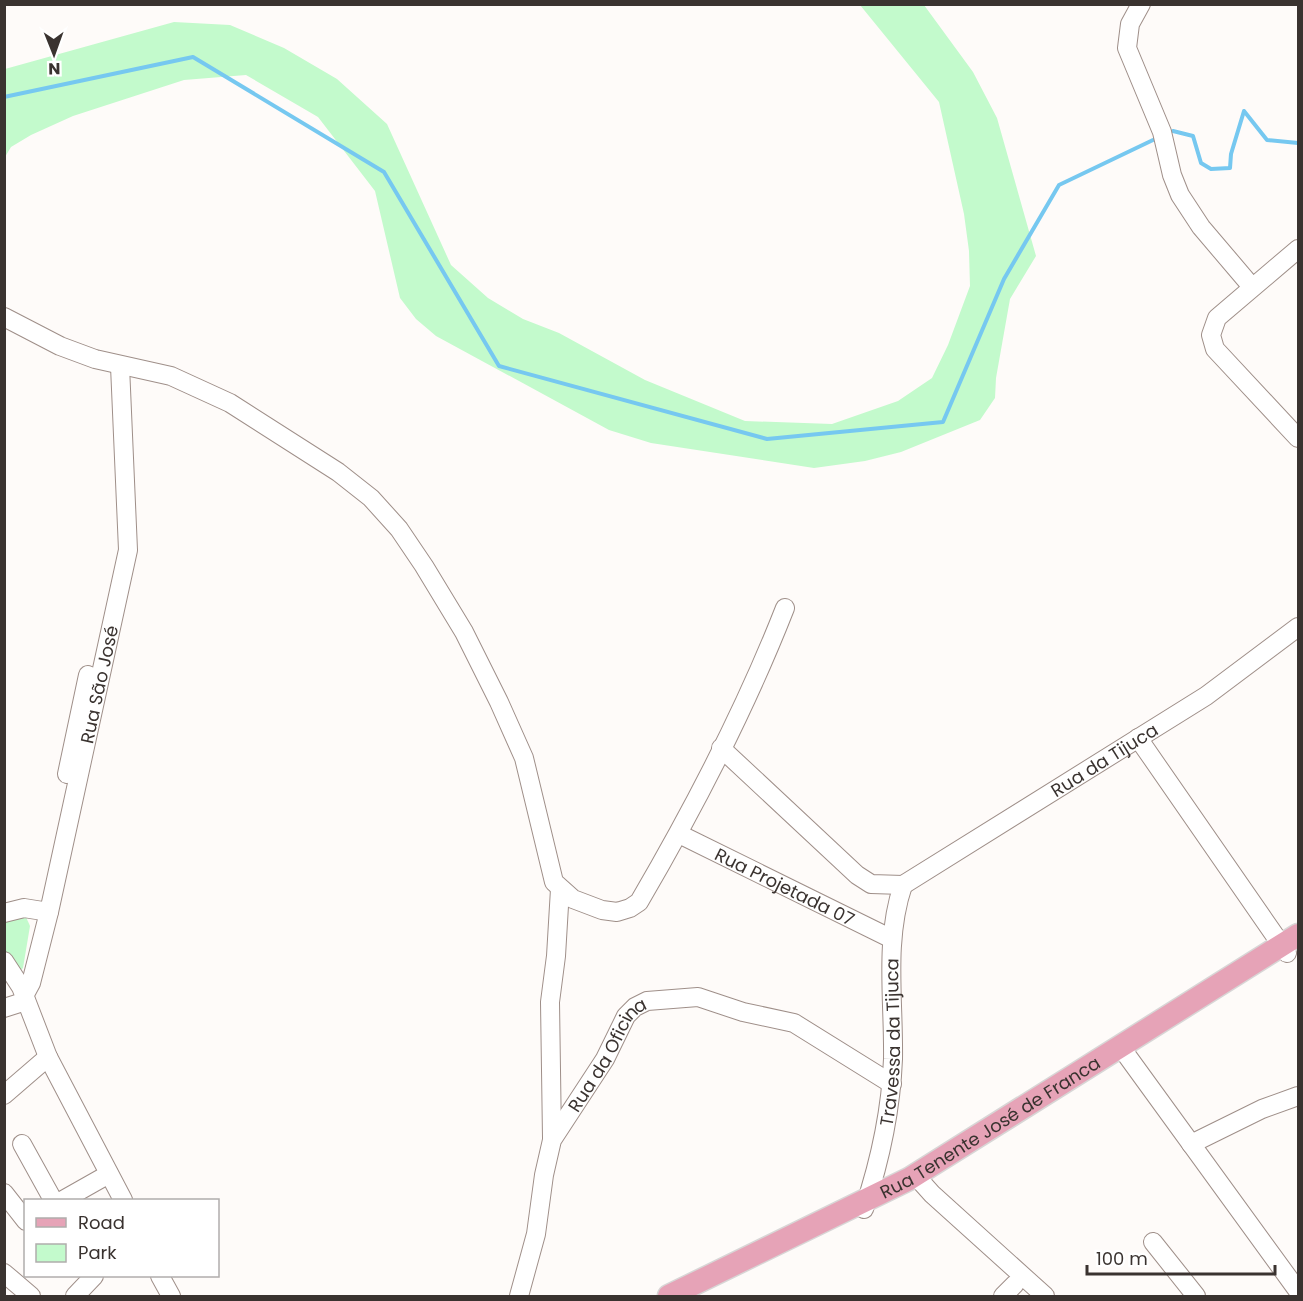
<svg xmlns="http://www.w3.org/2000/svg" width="1303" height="1301" viewBox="0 0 1303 1301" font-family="Poppins,sans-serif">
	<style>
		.green { fill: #c3facc }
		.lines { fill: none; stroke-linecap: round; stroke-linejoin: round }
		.stream { stroke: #76c8f0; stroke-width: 4 }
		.minor-casing { stroke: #9f8f89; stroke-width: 20 }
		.major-casing { stroke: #d8d6d6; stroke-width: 25 }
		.minor { stroke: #fff; stroke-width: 18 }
		.major { stroke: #e6a3b7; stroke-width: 22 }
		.labels { text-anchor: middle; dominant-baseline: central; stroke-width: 4.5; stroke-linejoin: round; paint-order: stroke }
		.street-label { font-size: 18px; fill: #3a3330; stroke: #fff }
	</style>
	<rect width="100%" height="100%" fill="#fefbf9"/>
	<!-- green -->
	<g class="green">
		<polygon points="860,5 924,5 973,72 997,118 1036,256 1010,299 996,378 995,398 980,420 901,452 865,461 814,468 651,443 609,430 436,336 416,319 400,298 375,191 318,117 246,75 184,80 73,116 31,135 11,147 5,157 5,69 174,22 230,25 284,48 337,79 387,124 451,265 488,298 523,319 559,333 645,380 745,421 832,424 898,401 932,378 948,345 970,286 969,251 964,214 939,102"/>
		<polygon points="17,916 26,917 30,926 23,968 20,971 5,954 5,921"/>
	</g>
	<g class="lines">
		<!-- stream -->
		<g class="stream">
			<polyline points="4,97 193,57 384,172 499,366 767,439 943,422 1004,279 1059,185 1153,140"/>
			<polyline points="1173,131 1193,136 1201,163 1211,169 1230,168 1231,154 1244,111 1267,140 1298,143"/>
		</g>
		<!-- minor casing -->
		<g class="minor-casing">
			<g id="minor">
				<polyline points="1141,4 1130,24 1127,48 1162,132 1172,175 1180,195 1201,227 1252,287"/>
				<polyline points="1298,249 1217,318 1211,335 1215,349 1298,438"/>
				<path d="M4,317l56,29 35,13 76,17 59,27 108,69 33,26 28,31 25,37 40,66 35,70 25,56 30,124 19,17 29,11 15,2 13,-4 9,-6c55,-94 106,-192 146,-294"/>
				<polyline points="1138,738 1287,953"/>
				<polyline points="721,748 857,875 871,884 903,885"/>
				<polyline points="67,774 88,675"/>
				<path id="s1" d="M679,834l213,105"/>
				<path id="s2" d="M903,885l303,-189 92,-69"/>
				<polyline points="4,913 24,908 49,912"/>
				<polyline points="4,961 21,987 48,1057 123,1200"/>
				<path id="s3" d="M24,996l7,-13 18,-71 79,-362 -8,-184"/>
				<polyline points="4,1008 26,1001"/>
				<polyline points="1120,1046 1298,1291"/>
				<polyline points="4,1095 48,1057"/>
				<polyline points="552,1138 550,1002 556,956 560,889"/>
				<polyline points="22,1144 53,1200"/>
				<polyline points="1191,1144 1262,1109 1298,1096"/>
				<polyline points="915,1175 932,1194 1045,1296"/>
				<polyline points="4,1193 26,1221"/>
				<polyline points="63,1200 109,1174"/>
				<path id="s4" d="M864,1209c16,-48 27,-100 29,-150 1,-58 -9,-118 10,-174"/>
				<polyline points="1153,1242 1196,1296"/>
				<polyline points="4,1273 31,1296"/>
				<polyline points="160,1276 171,1296"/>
				<polyline points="75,1296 94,1276"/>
				<path id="s5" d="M519,1296l17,-62 8,-59 8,-35 53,-81 21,-43 9,-9 12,-6 51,-4 45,15 51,11 98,61"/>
				<polyline points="1003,1296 1015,1284"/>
			</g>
		</g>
		<!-- major casing -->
		<g class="major-casing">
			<g id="major">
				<path id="s6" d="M669,1296l240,-117 389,-244"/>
			</g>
		</g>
		<!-- minor -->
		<use href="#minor" class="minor"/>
		<!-- major -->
		<use href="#major" class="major"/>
	</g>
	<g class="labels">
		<!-- street labels -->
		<g class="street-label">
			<text stroke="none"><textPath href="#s3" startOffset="321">Rua São José</textPath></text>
			<text stroke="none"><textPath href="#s2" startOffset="237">Rua da Tijuca</textPath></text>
			<text stroke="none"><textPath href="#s1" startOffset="118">Rua Projetada 07</textPath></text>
			<text stroke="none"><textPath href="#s4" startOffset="170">Travessa da Tijuca</textPath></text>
			<text stroke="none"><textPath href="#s5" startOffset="262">Rua da Oficina</textPath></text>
			<text stroke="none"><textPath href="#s6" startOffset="363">Rua Tenente José de Franca</textPath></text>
		</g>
	</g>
	<!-- border -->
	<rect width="1303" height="1301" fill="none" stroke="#3a3330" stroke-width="12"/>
	<!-- legend -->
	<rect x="24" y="1199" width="195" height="78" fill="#ffffff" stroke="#b0adac" stroke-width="1.5"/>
	<rect x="36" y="1218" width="30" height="9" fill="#e6a3b7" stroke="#b0adac" stroke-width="1.5"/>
	<text x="78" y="1229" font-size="18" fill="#3a3330">Road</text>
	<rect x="36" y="1244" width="30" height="18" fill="#c3facc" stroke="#b0adac" stroke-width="1.5"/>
	<text x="78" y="1259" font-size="18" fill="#3a3330">Park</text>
	<!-- north arrow -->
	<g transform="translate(54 54) rotate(179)" stroke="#ffffff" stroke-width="4.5" paint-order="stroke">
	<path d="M0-4.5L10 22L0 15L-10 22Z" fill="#3a3330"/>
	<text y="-9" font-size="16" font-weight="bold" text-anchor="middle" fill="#3a3330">N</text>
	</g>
	<!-- scale -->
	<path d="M1087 1265v9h188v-9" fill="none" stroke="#3a3330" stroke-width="3"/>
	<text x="1096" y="1265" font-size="18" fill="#3a3330" stroke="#ffffff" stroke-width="4.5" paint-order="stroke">100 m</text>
</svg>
